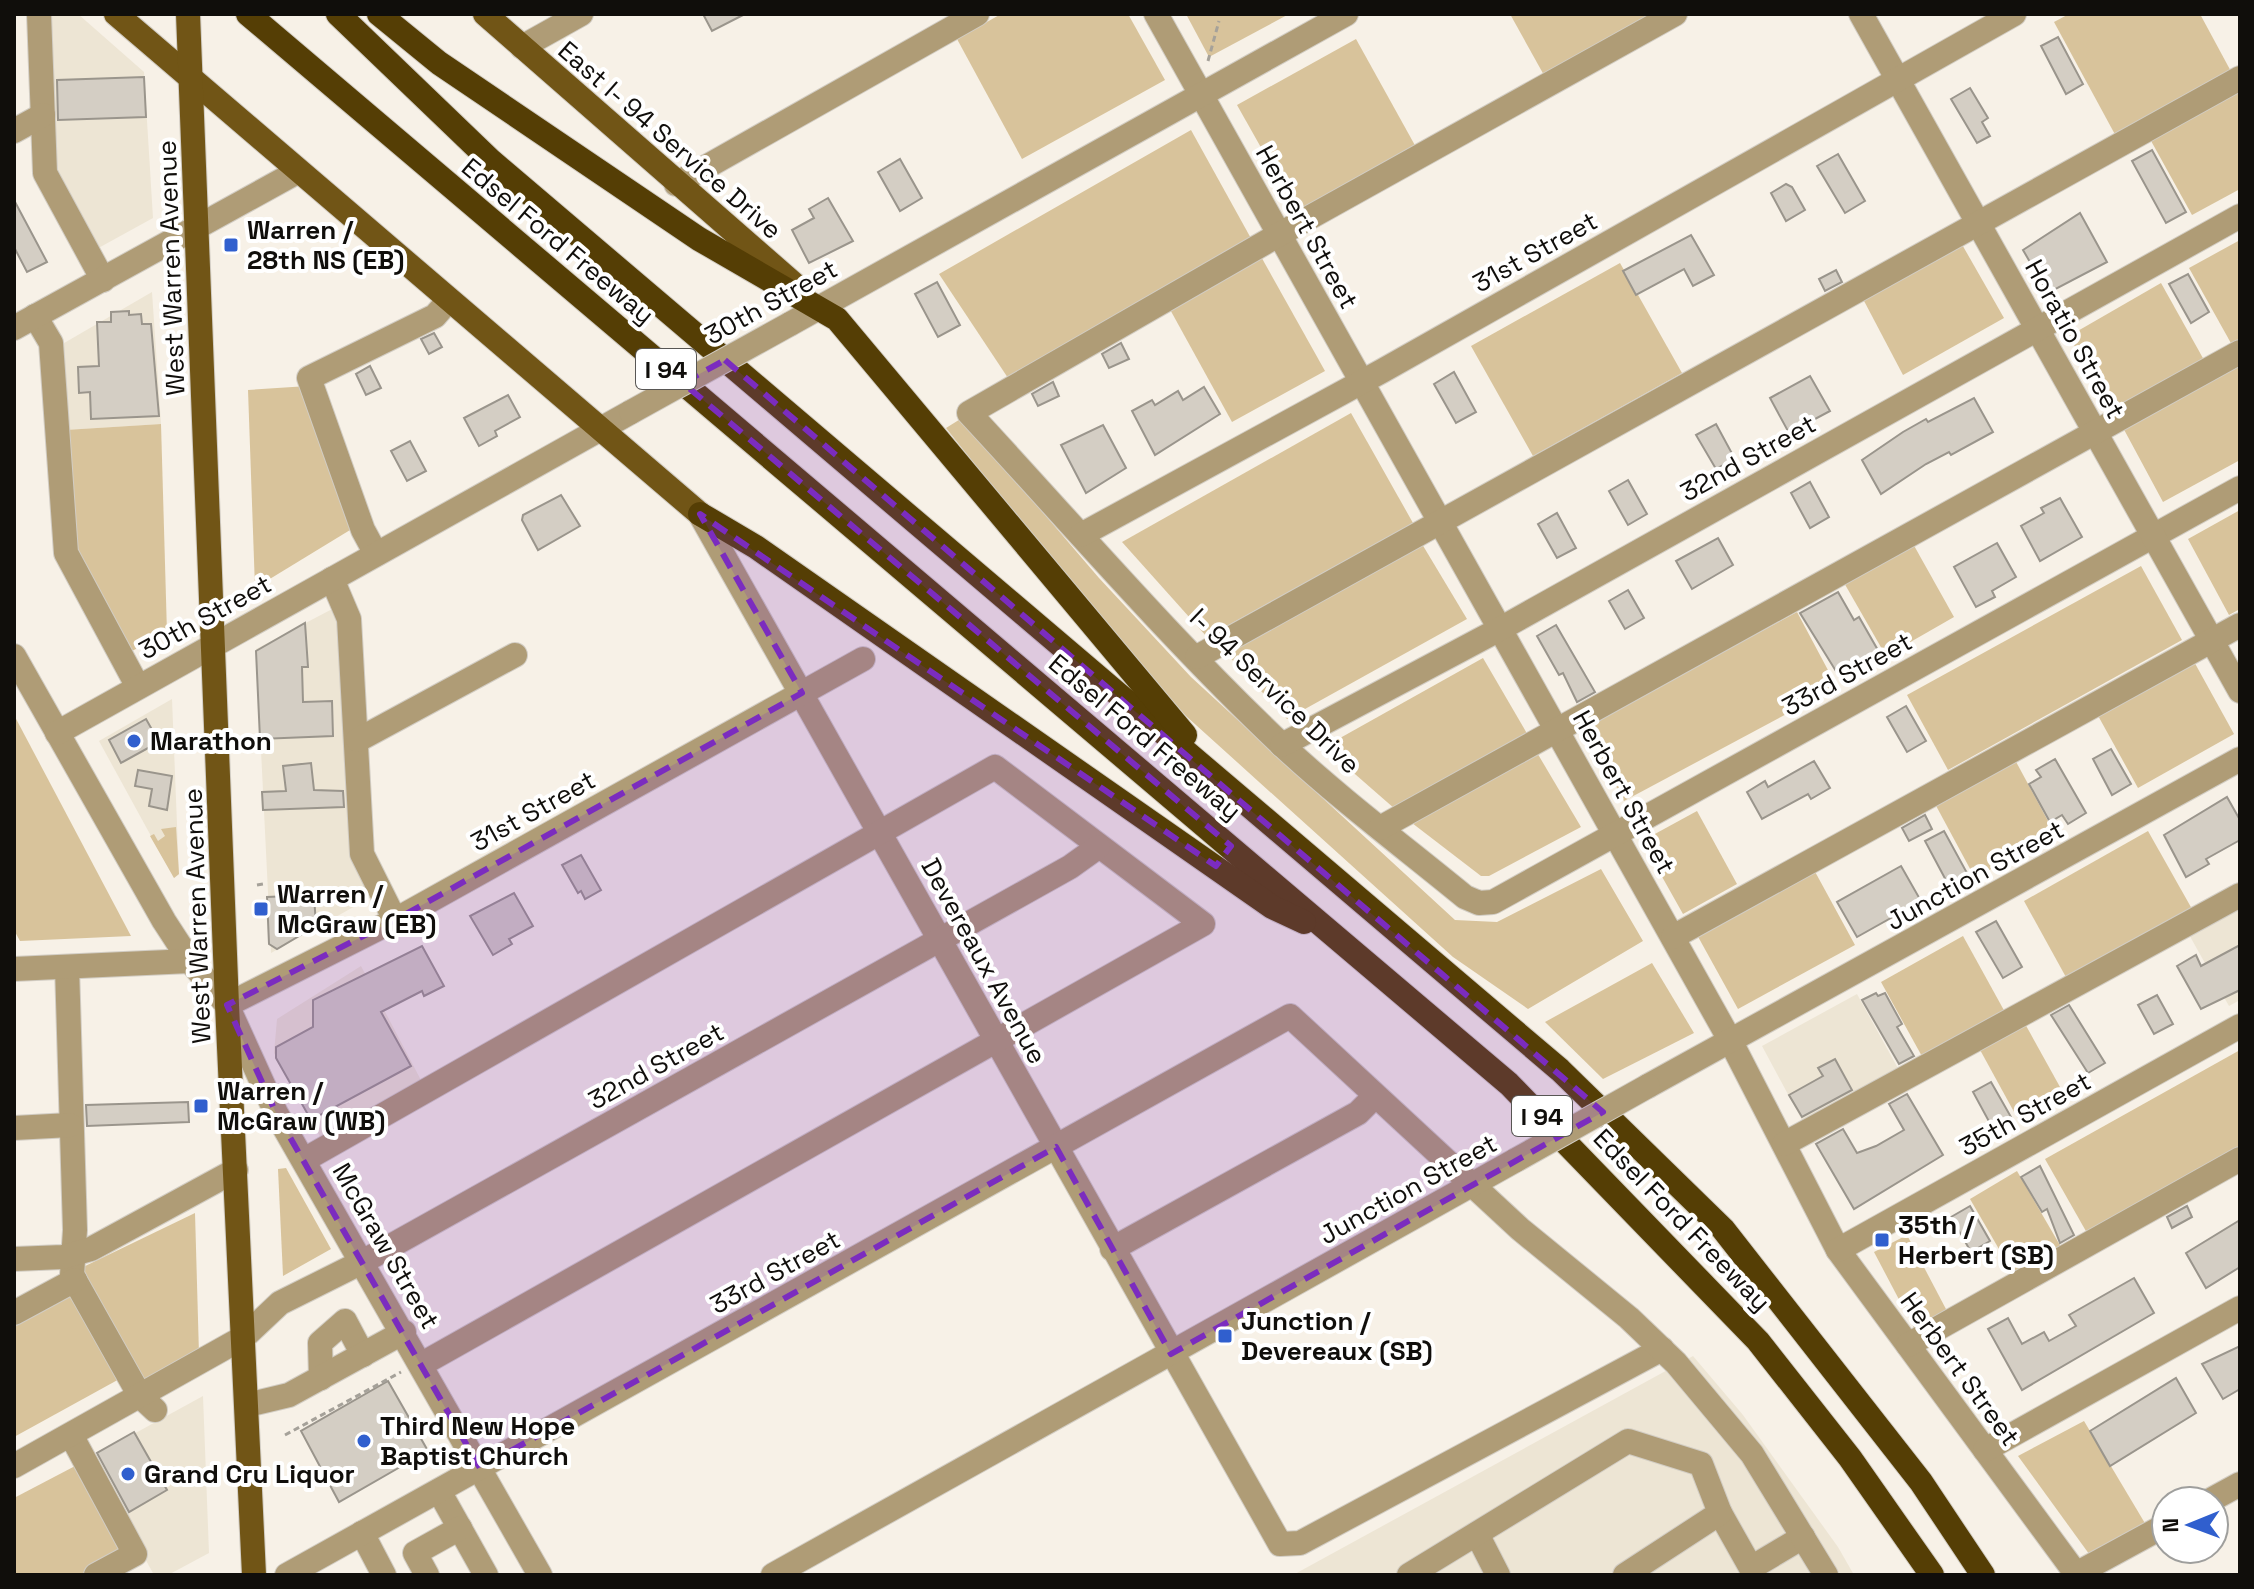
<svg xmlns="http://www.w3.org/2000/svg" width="2254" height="1589" viewBox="0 0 2254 1589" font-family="'Space Grotesk',sans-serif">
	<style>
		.built { fill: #ede5d4 }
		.green { fill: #d8c39b }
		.building { fill: #d4cec4; stroke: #9a958c; stroke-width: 2 }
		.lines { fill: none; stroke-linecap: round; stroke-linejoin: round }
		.minor-casing { stroke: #d2cdc4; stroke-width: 26 }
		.major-casing { stroke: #d2cdc4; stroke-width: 26 }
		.highway-casing { stroke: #d2cdc4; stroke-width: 26 }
		.path { stroke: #a5a199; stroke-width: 3; stroke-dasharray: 6 4; stroke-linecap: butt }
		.minor { stroke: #af9c76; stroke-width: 24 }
		.major { stroke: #715516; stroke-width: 24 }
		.highway { stroke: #553e05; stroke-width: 24 }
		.minor-bridge-casing { stroke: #d2cdc4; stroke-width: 26; stroke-linecap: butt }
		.minor-bridge { stroke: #af9c76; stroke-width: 24 }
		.marked { fill: #7b2cbf; fill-opacity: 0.2; stroke: #7b2cbf; stroke-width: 6; stroke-dasharray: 16 10; stroke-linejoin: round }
		.poi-dot { fill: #305fce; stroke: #fff; stroke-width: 3 }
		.labels { text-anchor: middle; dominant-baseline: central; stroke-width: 8; stroke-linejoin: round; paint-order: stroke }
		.shield { fill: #fff; stroke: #585654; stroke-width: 2 }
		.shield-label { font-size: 24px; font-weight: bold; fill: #100e0b }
		.street-label { font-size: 26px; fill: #100e0b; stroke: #fff }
		.poi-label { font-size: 26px; font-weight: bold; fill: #100e0b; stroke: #fff; text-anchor: start }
	</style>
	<rect width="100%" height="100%" fill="#f7f1e7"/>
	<!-- built -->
	<g class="built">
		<polygon points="46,14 78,14 144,72 153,218 93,251 50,172"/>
		<polygon points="152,292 161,424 65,430 59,346"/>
		<polygon points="338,606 375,895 271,953 256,649"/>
		<polygon points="172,699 179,874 174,878 99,741"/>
		<polygon points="2240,901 2240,1000 2229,1006 2187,931"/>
		<polygon points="361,966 423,1084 323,1142 274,1053 277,1019"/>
		<polygon points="1857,994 1900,1072 1804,1124 1762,1046"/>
		<polygon points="1693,1356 1743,1415 1838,1547 1854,1575 1293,1575"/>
		<polygon points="203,1396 209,1553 168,1575 154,1575 90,1458"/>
	</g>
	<!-- green -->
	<g class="green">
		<polygon points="1001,14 1128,14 1165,80 1022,159 957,39"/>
		<polygon points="1186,14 1289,14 1209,57"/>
		<polygon points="1510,14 1658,14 1545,77"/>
		<polygon points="2069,14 2200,14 2234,77 2118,140 2054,22"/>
		<polygon points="1356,39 1417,149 1298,213 1237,105"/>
		<polygon points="2240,89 2240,189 2192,215 2150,139"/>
		<polygon points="1191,130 1253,242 1010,381 939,274"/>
		<polygon points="2240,240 2240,341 2232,345 2189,268"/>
		<polygon points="1960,241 2004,318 1903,375 1863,299"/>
		<polygon points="1259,253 1325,371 1232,422 1167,304"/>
		<polygon points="1620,263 1682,373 1533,456 1471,346"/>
		<polygon points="2161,283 2204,360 2112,412 2069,336"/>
		<polygon points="2240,359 2240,460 2163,502 2121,424"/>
		<polygon points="308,386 355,527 255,588 248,390"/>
		<polygon points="1351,413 1413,523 1207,637 1122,542"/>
		<polygon points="962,418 1099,578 1191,677 1455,920 1497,922 1601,869 1643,941 1528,1009 1453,957 1186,716 1077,593 946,428"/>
		<polygon points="161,424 167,633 128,653 70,552 65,430"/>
		<polygon points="2240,510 2240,609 2229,615 2188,539"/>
		<polygon points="1912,542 1954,617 1886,656 1843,581"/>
		<polygon points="1422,544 1467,619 1287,719 1223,650"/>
		<polygon points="2141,566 2182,640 1948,770 1907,695"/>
		<polygon points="1797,612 1837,687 1624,801 1584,727"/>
		<polygon points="1483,658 1529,737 1395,809 1324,747"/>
		<polygon points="2192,658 2234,734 2138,788 2096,712"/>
		<polygon points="14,715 131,936 20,941 14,930"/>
		<polygon points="1536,751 1581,827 1489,876 1481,876 1412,823"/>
		<polygon points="2014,758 2055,834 1975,878 1934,802"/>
		<polygon points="1697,811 1737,884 1683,914 1642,841"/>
		<polygon points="176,827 179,874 174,878 150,836 154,834 158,841 165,836 161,829"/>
		<polygon points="2148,831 2192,909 2067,979 2024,901"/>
		<polygon points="1813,868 1855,945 1738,1009 1696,933"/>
		<polygon points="1963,936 2006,1014 1924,1060 1881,982"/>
		<polygon points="1652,963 1694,1033 1603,1079 1545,1022"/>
		<polygon points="2024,1022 2065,1096 2019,1121 1979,1048"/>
		<polygon points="2240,1050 2240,1148 2087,1233 2045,1159"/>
		<polygon points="286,1168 331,1249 283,1276 278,1169"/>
		<polygon points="2017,1171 2061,1247 2014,1275 1970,1199"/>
		<polygon points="195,1213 199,1354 141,1384 79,1269"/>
		<polygon points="1907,1235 1947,1311 1914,1328 1874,1252"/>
		<polygon points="74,1287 123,1377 14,1437 14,1320"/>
		<polygon points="2084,1421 2149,1530 2092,1558 2018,1456"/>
		<polygon points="77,1465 123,1553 81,1575 14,1575 14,1498"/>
	</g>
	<!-- building -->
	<g class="building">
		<polygon points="703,14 745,14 712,31"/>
		<polygon points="2058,37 2083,84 2066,94 2041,46"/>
		<polygon points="144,77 146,117 58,120 57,80"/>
		<polygon points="1970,88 1988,118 1982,122 1990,136 1977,143 1951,99"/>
		<polygon points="2152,150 2186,212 2166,223 2132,161"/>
		<polygon points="1838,154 1865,201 1845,213 1817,166"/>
		<polygon points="900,159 922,198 900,211 878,172"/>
		<polygon points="1786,184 1792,187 1805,210 1786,221 1771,193"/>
		<polygon points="828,198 853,241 809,263 792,230 814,218 809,209"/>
		<polygon points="14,200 47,262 27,272 14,247"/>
		<polygon points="2080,213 2107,262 2048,293 2023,250"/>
		<polygon points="1691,235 1714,275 1693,286 1684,269 1636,295 1623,271"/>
		<polygon points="1836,270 1842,282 1825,291 1819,279"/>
		<polygon points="2188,274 2209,312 2191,323 2169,284"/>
		<polygon points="937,282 960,325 938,337 915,294"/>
		<polygon points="129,311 129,315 141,314 142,324 151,324 159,416 91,419 90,392 79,393 78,367 99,366 97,322 111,322 111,312"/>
		<polygon points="434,333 442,347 429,354 421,339"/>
		<polygon points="1121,343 1129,359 1109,368 1102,354"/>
		<polygon points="370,366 381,388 366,395 356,374"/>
		<polygon points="1454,372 1476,412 1456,423 1434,384"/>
		<polygon points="1810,376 1830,411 1789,433 1770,398"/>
		<polygon points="1053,382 1059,396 1038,406 1032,394"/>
		<polygon points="1204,387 1220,414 1155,455 1132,411 1152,400 1155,405 1178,391 1183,400"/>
		<polygon points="508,395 520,417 495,431 497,436 479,446 464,418"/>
		<polygon points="1974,398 1993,432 1951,455 1949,452 1926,464 1881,494 1862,460 1903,432 1926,419 1928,422"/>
		<polygon points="1716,424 1735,459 1716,469 1696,435"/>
		<polygon points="1103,425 1126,468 1086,493 1061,445"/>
		<polygon points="410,441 426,471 407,481 391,451"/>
		<polygon points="1628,480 1647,514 1628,525 1609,491"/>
		<polygon points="1810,482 1829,517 1810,528 1791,493"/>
		<polygon points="561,495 580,526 538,550 522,520 523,515"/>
		<polygon points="2060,498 2082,537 2040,561 2021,526 2044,513 2041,508"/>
		<polygon points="1557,513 1576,548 1557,558 1538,524"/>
		<polygon points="1718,538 1733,565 1692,589 1676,561"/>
		<polygon points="1997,543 2016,577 1992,591 1995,597 1976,607 1954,567"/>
		<polygon points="1628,590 1644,618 1625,629 1609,601"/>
		<polygon points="1838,592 1854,620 1859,617 1879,652 1839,676 1800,613"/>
		<polygon points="305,623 308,667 302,667 303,702 332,701 333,736 260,739 256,651"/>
		<polygon points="1556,625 1595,692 1577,702 1563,673 1559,675 1537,636"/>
		<polygon points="1906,706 1926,741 1907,752 1887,717"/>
		<polygon points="146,719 159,742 121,763 109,740"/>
		<polygon points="2111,749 2131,784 2112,795 2093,759"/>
		<polygon points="2055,759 2086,813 2068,824 2062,815 2050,822 2029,784 2041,777 2036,770"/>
		<polygon points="1814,761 1830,788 1811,799 1808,794 1762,819 1747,792 1765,781 1768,787"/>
		<polygon points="311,763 314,790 343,791 344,807 263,810 262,792 286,791 283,766"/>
		<polygon points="138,770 172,776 167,810 149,806 152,789 135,786"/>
		<polygon points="2227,797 2240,820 2240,840 2206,859 2209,864 2186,877 2164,835"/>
		<polygon points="1925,815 1932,829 1909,841 1902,828"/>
		<polygon points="1944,831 1967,873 1948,884 1925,841"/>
		<polygon points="581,855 601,890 585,899 581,891 578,893 562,865"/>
		<polygon points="1901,866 1921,901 1857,937 1837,902"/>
		<polygon points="514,893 533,926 509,939 512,944 493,955 470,916"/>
		<polygon points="314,895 316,926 277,949 269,944 267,897"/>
		<polygon points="1996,921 2022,967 2003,978 1976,932"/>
		<polygon points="2240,945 2240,990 2201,1009 2177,966 2196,955 2201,966"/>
		<polygon points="422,946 444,986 424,996 422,991 381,1012 411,1066 311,1120 276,1058 276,1047 313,1027 313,1000"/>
		<polygon points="1876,993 1878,996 1885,993 1902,1024 1897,1027 1914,1056 1899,1064 1862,1000"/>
		<polygon points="2157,995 2173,1024 2154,1034 2138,1005"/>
		<polygon points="2069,1005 2105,1063 2088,1073 2051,1015"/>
		<polygon points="1835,1059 1852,1090 1802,1117 1789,1095 1823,1076 1818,1068"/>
		<polygon points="1991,1082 2011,1117 1992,1127 1973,1092"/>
		<polygon points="1907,1094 1943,1155 1854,1209 1816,1144 1843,1129 1857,1153 1876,1146 1904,1130 1889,1104"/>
		<polygon points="188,1102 189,1122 87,1126 86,1105"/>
		<polygon points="2040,1166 2074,1235 2060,1243 2047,1209 2042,1212 2021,1177"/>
		<polygon points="1970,1206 1990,1241 1971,1252 1951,1217"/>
		<polygon points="2187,1206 2192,1217 2172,1228 2167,1217"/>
		<polygon points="2240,1220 2240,1267 2206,1288 2186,1253"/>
		<polygon points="2134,1278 2154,1313 2022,1390 1988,1329 2008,1318 2022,1344 2044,1332 2049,1341 2076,1326 2069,1315"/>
		<polygon points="2240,1346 2240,1389 2223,1399 2202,1364"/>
		<polygon points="2176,1378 2196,1413 2110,1466 2090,1431"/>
		<polygon points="388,1381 428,1451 339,1502 301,1431"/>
		<polygon points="134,1432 167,1490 129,1512 97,1453"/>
	</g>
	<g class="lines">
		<!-- minor casing -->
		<g class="minor-casing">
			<g id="minor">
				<polyline points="39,14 45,173 103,280"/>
				<polyline points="1156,14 1731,1042 1838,1250 2077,1575"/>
				<path d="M1675,14l-395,220 -311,179c103,111 203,228 313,332 58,54 122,102 183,152l14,6 14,-1 747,-414"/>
				<polyline points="1861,14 2240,691"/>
				<polyline points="522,47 581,14"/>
				<polyline points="14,131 43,115"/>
				<polyline points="676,184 977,14"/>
				<polyline points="35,316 51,343 66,553 138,687"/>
				<polyline points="790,324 1346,14"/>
				<polyline points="14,328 297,172"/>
				<polyline points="700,514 1280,1544 1300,1543 1662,1349"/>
				<polyline points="1081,535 1382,371 2014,14"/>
				<polyline points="376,554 363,530 309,378 435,316 448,301"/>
				<polyline points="332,579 349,619 362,854 395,920"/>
				<polyline points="14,656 164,921 190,961 227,1005 276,1113 540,1575"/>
				<polyline points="1197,657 2240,78"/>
				<polyline points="57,733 631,412"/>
				<polyline points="358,740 515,655"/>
				<polyline points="1282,745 1500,629 2240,216"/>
				<polyline points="1380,828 2240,352"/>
				<polyline points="1673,937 2240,625"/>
				<polyline points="67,967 75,1230 72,1275 140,1396 155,1410"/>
				<polyline points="14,969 190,961"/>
				<polyline points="227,1005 397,919 863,659"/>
				<polyline points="1648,1086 2240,759"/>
				<polyline points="14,1128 70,1125"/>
				<polyline points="1784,1144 2240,895"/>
				<polyline points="304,1160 995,767 1203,924 422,1364"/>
				<polyline points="1112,1249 1358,1113 1375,1096"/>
				<polyline points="1838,1250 2240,1026"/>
				<polyline points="14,1259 63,1257 91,1249 236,1170"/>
				<polyline points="14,1313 75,1280"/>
				<polyline points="1908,1345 2240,1159"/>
				<polyline points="321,1378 320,1343 345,1321 363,1355"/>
				<polyline points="247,1405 289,1395 404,1332"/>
				<polyline points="71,1435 135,1554 96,1575"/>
				<polyline points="1985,1450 2240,1308"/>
				<polyline points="14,1466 244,1337 280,1303 364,1261 1070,867 1098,847"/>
				<polyline points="439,1491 486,1575"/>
				<polyline points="2209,1501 2240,1484"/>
				<polyline points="1720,1513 1751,1568 1803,1537"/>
				<polyline points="362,1533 384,1575"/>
				<polyline points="1477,1534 1498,1575"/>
				<polyline points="2076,1574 2166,1525"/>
				<polyline points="287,1575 1290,1016 1520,1229 1629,1318 1676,1363 1752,1454 1826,1575"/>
				<polyline points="427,1575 415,1553 460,1528"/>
				<polyline points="773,1575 1516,1160"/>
				<polyline points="1409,1575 1628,1441 1701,1464 1720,1513 1625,1575"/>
			</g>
		</g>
		<!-- major casing -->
		<g class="major-casing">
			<g id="major">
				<polyline points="116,14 700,514"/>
				<polyline points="188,14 227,1005 254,1575"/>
				<polyline points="485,14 803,292"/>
			</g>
		</g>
		<!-- highway casing -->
		<g class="highway-casing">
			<g id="highway">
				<polyline points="248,14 1509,1084 1758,1341 1850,1458 1932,1575"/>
				<polyline points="338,14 490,160 1560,1070 1723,1229 1921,1482 1983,1575"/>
				<polyline points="379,14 439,63 699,239 837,319 1185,735"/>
				<polyline points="700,514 756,547 1272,907 1304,922"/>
			</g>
		</g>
		<!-- path -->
		<g class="path">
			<polyline points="1208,61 1219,21"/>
			<polyline points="257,885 263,884"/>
			<polyline points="285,1435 401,1372"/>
		</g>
		<!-- minor -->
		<use href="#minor" class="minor"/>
		<!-- major -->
		<use href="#major" class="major"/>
		<!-- highway -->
		<use href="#highway" class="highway"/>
		<!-- minor-bridge casing -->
		<g class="minor-bridge-casing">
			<g id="minor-bridge">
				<polyline points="631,412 790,324"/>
				<polyline points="1516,1160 1648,1086"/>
			</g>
		</g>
		<!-- minor-bridge -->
		<use href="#minor-bridge" class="minor-bridge"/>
	</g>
	<!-- marked area -->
	<path class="marked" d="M725,360l878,752 -432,242 -115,-207 -576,321 -204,-355 -49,-108 170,-86 405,-226 -102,-179 516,352 15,-20 -548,-463z"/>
	<!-- markers -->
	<g class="poi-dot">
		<rect x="223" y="237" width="16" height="16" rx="4"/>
		<circle cx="134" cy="741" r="8"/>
		<rect x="253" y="901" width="16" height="16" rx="4"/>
		<rect x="193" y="1098" width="16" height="16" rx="4"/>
		<rect x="1874" y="1232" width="16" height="16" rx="4"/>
		<rect x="1217" y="1328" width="16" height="16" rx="4"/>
		<circle cx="364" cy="1441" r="8"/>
		<circle cx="128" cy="1474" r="8"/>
	</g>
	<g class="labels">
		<!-- shield labels -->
		<g class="shield">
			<rect x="636" y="349" width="60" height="40" rx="6"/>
			<rect x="1512" y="1096" width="60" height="40" rx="6"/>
		</g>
		<g class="shield-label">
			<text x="666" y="369">I 94</text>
			<text x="1542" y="1116">I 94</text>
		</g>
		<!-- street labels -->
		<g class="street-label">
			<text transform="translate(670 140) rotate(41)">East I- 94 Service Drive</text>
			<text transform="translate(1307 227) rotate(61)">Herbert Street</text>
			<text transform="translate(558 241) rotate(40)">Edsel Ford Freeway</text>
			<text transform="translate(1535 252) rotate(-29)">31st Street</text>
			<text transform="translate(171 268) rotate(-92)">West Warren Avenue</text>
			<text transform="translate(771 302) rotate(-29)">30th Street</text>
			<text transform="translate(2075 339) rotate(61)">Horatio Street</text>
			<text transform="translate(1748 458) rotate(-29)">32nd Street</text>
			<text transform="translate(205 617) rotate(-29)">30th Street</text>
			<text transform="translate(1847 674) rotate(-29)">33rd Street</text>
			<text transform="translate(1275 691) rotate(44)">I- 94 Service Drive</text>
			<text transform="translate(1145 737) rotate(40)">Edsel Ford Freeway</text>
			<text transform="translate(1624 792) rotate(61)">Herbert Street</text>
			<text transform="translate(533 811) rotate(-29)">31st Street</text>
			<text transform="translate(1975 875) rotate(-29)">Junction Street</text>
			<text transform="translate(197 916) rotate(-92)">West Warren Avenue</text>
			<text transform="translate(984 961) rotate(61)">Devereaux Avenue</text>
			<text transform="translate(656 1066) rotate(-29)">32nd Street</text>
			<text transform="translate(2025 1114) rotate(-29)">35th Street</text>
			<text transform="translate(1408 1189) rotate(-29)">Junction Street</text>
			<text transform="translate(1682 1220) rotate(46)">Edsel Ford Freeway</text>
			<text transform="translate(386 1246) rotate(60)">McGraw Street</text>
			<text transform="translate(775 1272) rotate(-29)">33rd Street</text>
			<text transform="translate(1960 1369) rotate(54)">Herbert Street</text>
		</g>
		<!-- poi labels -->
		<g class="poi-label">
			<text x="247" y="230">Warren /<tspan x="247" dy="30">28th NS (EB)</tspan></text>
			<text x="150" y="741">Marathon</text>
			<text x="277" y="894">Warren /<tspan x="277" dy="30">McGraw (EB)</tspan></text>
			<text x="217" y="1091">Warren /<tspan x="217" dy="30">McGraw (WB)</tspan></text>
			<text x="1898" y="1225">35th /<tspan x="1898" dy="30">Herbert (SB)</tspan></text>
			<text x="1241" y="1321">Junction /<tspan x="1241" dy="30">Devereaux (SB)</tspan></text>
			<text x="380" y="1426">Third New Hope<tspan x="380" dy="30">Baptist Church</tspan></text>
			<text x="144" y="1474">Grand Cru Liquor</text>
		</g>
	</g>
	<!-- border -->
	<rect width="2254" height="1589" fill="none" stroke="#100e0b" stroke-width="32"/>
	<!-- north arrow -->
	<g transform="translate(2190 1525) rotate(269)"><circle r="38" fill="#ffffff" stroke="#9f9f9d" stroke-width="2"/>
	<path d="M0-6L14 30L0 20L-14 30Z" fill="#305fce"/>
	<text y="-12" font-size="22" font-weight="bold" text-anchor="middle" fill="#100e0b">N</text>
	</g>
</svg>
